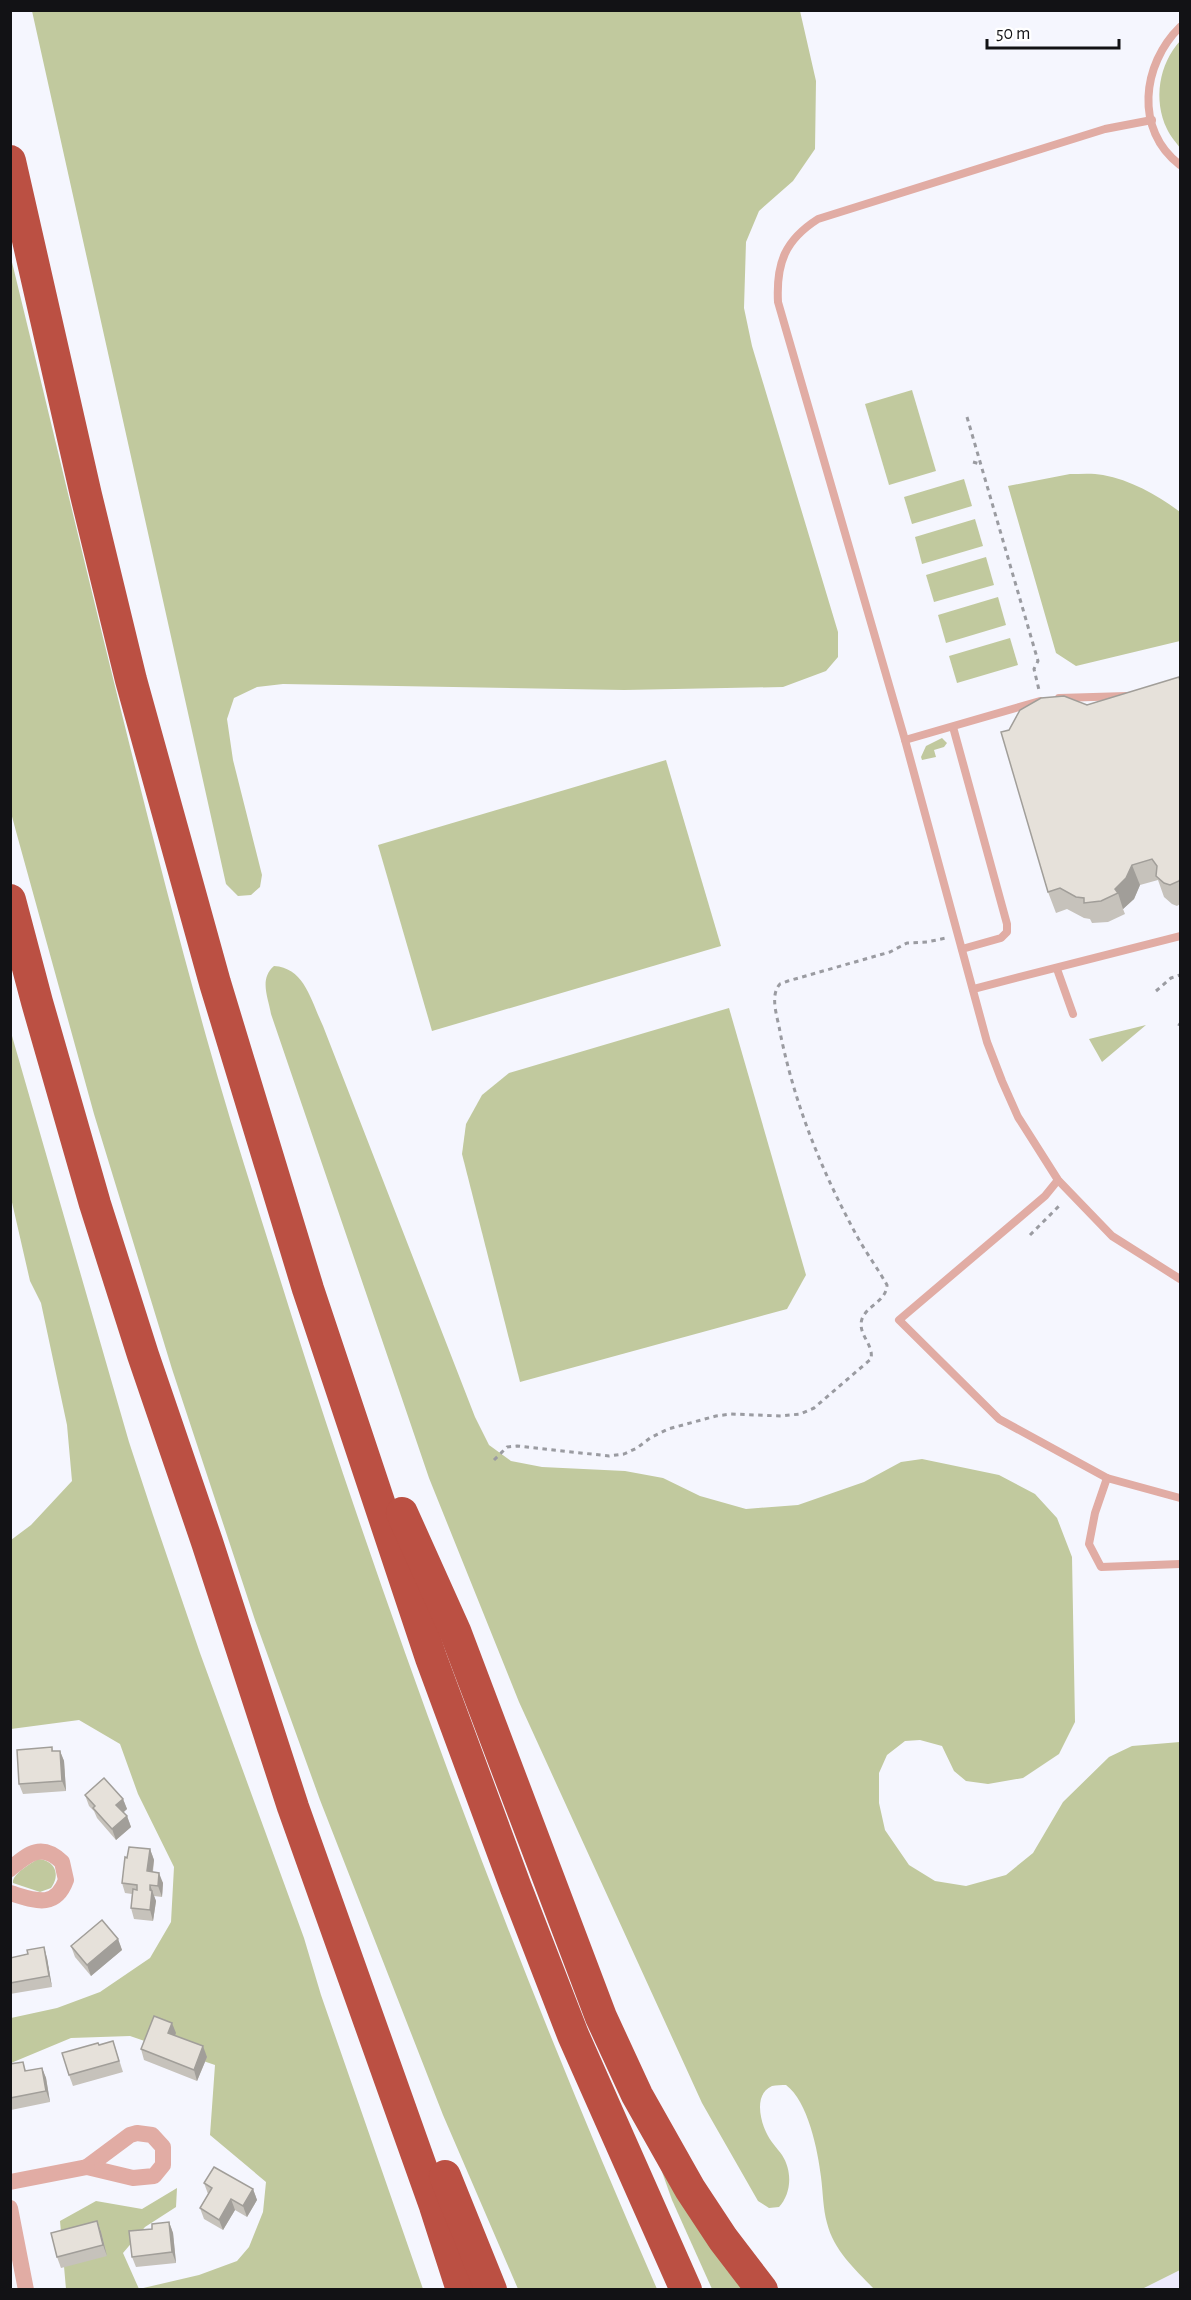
<svg xmlns="http://www.w3.org/2000/svg" width="1191" height="2300" viewBox="0 0 1191 2300" font-family="'Alegreya Sans',sans-serif">
	<style>
		.commercial { fill: #edeafc }
		.green { fill: #c1c99e }
		.lines { fill: none; stroke-linecap: round; stroke-linejoin: round }
		.path { stroke: #9a9ba1; stroke-width: 3; stroke-dasharray: 4.5 4.5; stroke-linecap: butt }
		.service { stroke: #e1aca4; stroke-width: 8 }
		.minor { stroke: #e1aca4; stroke-width: 16 }
		.motorway { stroke: #bb5043; stroke-width: 32 }
		.wall { fill: #c6c2bb }
		.shaded-wall { fill: #a19e99 }
		.building { fill: #e6e1da; stroke: #a19e99; stroke-width: 1.5 }
	</style>
	<rect width="100%" height="100%" fill="#f5f6fe"/>
	<!-- commercial -->
	<polygon class="commercial" points="1180,2270 1180,2289 1142,2289"/>
	<!-- green -->
	<g class="green">
		<polygon points="32,11 800,11 816,81 815,149 793,181 759,211 746,242 744,308 752,346 838,632 838,657 826,671 783,687 624,690 283,684 257,687 234,698 227,719 233,760 262,875 260,887 251,895 238,896 226,884"/>
		<path d="M1180,41v107c-4,-6 -10,-12 -13,-19 -14,-29 -8,-65 13,-88z"/>
		<path d="M10,254c64,261 124,523 196,782 26,93 56,185 85,278 105,331 227,657 366,975h-139l-75,-174 -123,-315 -65,-180 -83,-251 -78,-255 -77,-279 -7,-26z"/>
		<polygon points="912,390 936,471 889,485 865,404"/>
		<path d="M1070,474c11,0 23,-1 33,1 28,5 56,21 77,37v129l-104,25 -20,-13 -48,-167z"/>
		<polygon points="964,479 972,506 912,524 904,497"/>
		<polygon points="975,519 983,546 922,564 915,537"/>
		<polygon points="986,557 994,585 934,602 926,575"/>
		<polygon points="998,597 1006,625 946,643 938,615"/>
		<polygon points="1010,638 1018,665 957,683 949,656"/>
		<polygon points="942,738 947,743 944,747 934,750 936,757 922,760 921,757 926,746"/>
		<polygon points="666,760 721,946 432,1031 378,845"/>
		<path d="M274,966c31,2 37,35 49,60l152,391 14,28 22,16 31,6 83,4 38,7 37,18 46,13 52,-4 66,-23 37,-20 21,-3 77,16 36,19 22,24 15,39 3,165 -16,32 -36,24 -35,6 -22,-3 -12,-10 -12,-25 -22,-6 -15,1 -18,14 -8,18v30l6,27 24,35 26,16 31,5 40,-11 27,-22 30,-51 46,-45 23,-11 48,-4v528l-38,19h-268c-19,-20 -40,-38 -47,-66 -4,-14 -4,-31 -6,-46 -3,-26 -13,-76 -35,-92 -4,0 -10,0 -14,1 -18,8 -12,33 -6,46 4,9 11,16 16,23 11,17 9,39 -3,52l-10,1 -11,-7 -56,-98 -183,-401 -90,-224 -158,-464c-3,-17 -12,-35 3,-48z"/>
		<polygon points="729,1008 806,1275 787,1309 520,1382 462,1154 466,1124 482,1095 509,1073"/>
		<polygon points="1146,1025 1102,1062 1089,1039"/>
		<polygon points="10,1029 129,1442 153,1515 200,1653 304,1938 321,1995 423,2289 66,2289 60,2221 96,2201 142,2209 177,2188 176,2207 145,2227 123,2253 139,2289 199,2275 237,2261 249,2247 263,2212 266,2182 210,2135 215,2065 130,2036 71,2038 11,2063 11,2018 57,2008 100,1992 150,1958 171,1922 174,1867 138,1794 120,1744 79,1720 11,1729 11,1540 31,1525 72,1481 67,1425 41,1303 30,1281 11,1198"/>
		<path d="M38,1859c17,1 23,16 13,29l-11,4 -27,-9c-1,-9 17,-19 25,-24z"/>
		<polygon points="661,2169 753,2289 712,2289 672,2200"/>
	</g>
	<g class="lines">
		<!-- path -->
		<g class="path">
			<polyline points="967,417 1038,661 1034,669 1039,690"/>
			<polyline points="973,462 980,464"/>
			<polyline points="1156,991 1171,978 1180,975"/>
			<polyline points="1178,1024 1180,1025"/>
			<polyline points="1030,1235 1059,1206"/>
			<path d="M494,1460l13,-13 10,-1 92,10 15,-2 13,-6 13,-10 18,-9 48,-13 15,-2 50,2 19,-2 14,-6 57,-49c3,-15 -14,-25 -9,-40 5,-14 24,-17 25,-34 -9,-16 -20,-31 -29,-47 -36,-66 -63,-132 -78,-206 -2,-14 -11,-36 0,-48l8,-3 102,-29 17,-9 20,-1 19,-4"/>
		</g>
		<!-- service -->
		<g class="service">
			<path d="M1180,27c-38,37 -46,103 0,138"/>
			<path d="M1152,120l-47,9 -287,90c-33,21 -42,44 -40,83l127,438 82,302 15,39 16,36 40,63 54,56 68,43"/>
			<polyline points="1059,698 1127,696"/>
			<polyline points="953,727 1007,924 1007,932 1001,938 962,949"/>
			<polyline points="905,740 1040,701"/>
			<polyline points="1057,969 1073,1014"/>
			<polyline points="973,989 1180,936"/>
			<polyline points="1058,1180 1045,1196 899,1320 999,1419 1107,1478 1180,1498"/>
			<polyline points="1107,1478 1095,1513 1089,1544 1101,1567 1180,1564"/>
		</g>
		<!-- minor -->
		<g class="minor">
			<path d="M10,1869c18,-15 31,-27 52,-7l4,18c-11,30 -32,20 -56,13"/>
			<polygon points="137,2133 152,2135 163,2147 163,2165 154,2176 133,2178 87,2167 130,2135"/>
			<polyline points="10,2182 87,2167"/>
			<polyline points="10,2208 26,2290"/>
		</g>
		<!-- motorway -->
		<g class="motorway">
			<polyline points="10,161 86,495 131,680 215,983 308,1289 431,1658 516,1888 573,2035 686,2290"/>
			<polyline points="10,900 37,1002 95,1204 143,1355 207,1542 293,1807 435,2206 462,2290"/>
			<polyline points="402,1513 455,1631 601,2017 637,2095 690,2189 723,2239 762,2290"/>
			<polyline points="445,2176 491,2290"/>
		</g>
	</g>
	<!-- wall -->
	<g class="wall">
		<polygon points="1180,680 1180,904 1177,906 1172,904 1164,897 1158,880 1140,885 1134,899 1123,909 1125,914 1108,922 1092,923 1090,919 1084,918 1067,909 1056,913 1048,892 1009,730 1087,705"/>
		<polygon points="52,1747 53,1751 60,1751 64,1761 66,1791 23,1794 19,1784"/>
		<polygon points="85,1795 123,1799 127,1809 123,1813 127,1816 131,1827 116,1840 97,1818 94,1811 89,1806"/>
		<polygon points="150,1849 154,1860 153,1872 163,1883 162,1897 154,1896 156,1901 153,1921 134,1919 131,1908 132,1894 125,1893 122,1883 127,1858"/>
		<polygon points="118,1939 122,1950 91,1976 75,1957 71,1946"/>
		<polygon points="10,1958 47,1958 52,1987 10,1994"/>
		<polygon points="176,2033 175,2035 207,2057 197,2081 144,2060 141,2049"/>
		<polygon points="113,2041 123,2072 73,2086 69,2075 99,2045"/>
		<polygon points="23,2062 26,2071 42,2068 46,2078 50,2102 11,2110 10,2064"/>
		<polygon points="204,2183 253,2189 257,2200 247,2217 235,2210 223,2230 204,2219 200,2208 208,2194"/>
		<polygon points="97,2221 101,2232 107,2256 61,2268 57,2257"/>
		<polygon points="169,2222 173,2233 176,2263 136,2267 132,2257 152,2229"/>
	</g>
	<!-- shaded-wall -->
	<g class="shaded-wall">
		<polygon points="1132,865 1140,885 1134,899 1123,909 1118,893 1115,889"/>
		<polygon points="60,1751 64,1761 66,1791 62,1781"/>
		<polygon points="123,1799 127,1809 120,1815 116,1805"/>
		<polygon points="127,1816 131,1827 116,1840 112,1829"/>
		<polygon points="150,1849 154,1860 151,1882 147,1871"/>
		<polygon points="159,1873 163,1883 162,1897 158,1886"/>
		<polygon points="150,1885 156,1901 153,1921 150,1910"/>
		<polygon points="118,1939 122,1950 91,1976 87,1965"/>
		<polygon points="44,1947 47,1958 52,1987 49,1976"/>
		<polygon points="172,2023 176,2033 172,2043 168,2033"/>
		<polygon points="203,2046 207,2057 197,2081 194,2070"/>
		<polygon points="42,2068 46,2078 50,2102 46,2091"/>
		<polygon points="253,2189 257,2200 247,2217 243,2206"/>
		<polygon points="231,2199 235,2210 223,2230 219,2220"/>
		<polygon points="97,2221 101,2232 107,2256 103,2245"/>
		<polygon points="169,2222 173,2233 176,2263 172,2252"/>
	</g>
	<!-- building -->
	<g class="building">
		<polygon points="1179,677 1180,681 1180,879 1179,881 1170,885 1164,883 1156,876 1157,866 1152,859 1132,865 1126,878 1115,889 1118,893 1101,901 1084,903 1084,898 1076,897 1060,888 1048,892 1001,732 1009,730 1020,710 1041,698 1064,696 1087,705"/>
		<polygon points="52,1747 52,1751 60,1751 62,1781 19,1784 17,1750"/>
		<polygon points="104,1778 123,1799 116,1805 127,1816 112,1829 93,1808 95,1806 85,1795"/>
		<polygon points="129,1847 150,1849 147,1871 159,1873 158,1886 150,1885 150,1890 152,1891 150,1910 131,1908 133,1889 137,1890 137,1885 122,1883 125,1857 127,1858"/>
		<polygon points="102,1920 118,1939 87,1965 71,1946"/>
		<polygon points="44,1947 49,1976 10,1983 10,1958 28,1954 27,1950"/>
		<polygon points="154,2016 172,2023 168,2033 203,2046 194,2070 141,2049"/>
		<polygon points="113,2041 119,2061 69,2075 62,2053 98,2043 99,2045"/>
		<polygon points="23,2062 25,2071 42,2068 46,2091 10,2098 10,2064"/>
		<polygon points="214,2167 253,2189 243,2206 231,2199 219,2220 200,2208 212,2188 204,2183"/>
		<polygon points="97,2221 103,2245 57,2257 51,2233"/>
		<polygon points="169,2222 172,2252 132,2257 129,2231 152,2229 152,2224"/>
	</g>
	<!-- border -->
	<rect width="1191" height="2300" fill="none" stroke="#121215" stroke-width="24"/>
	<!-- scale -->
	<path d="M987 39v9h132v-9" fill="none" stroke="#121215" stroke-width="3"/>
	<text x="996" y="39" font-size="18" fill="#121215" stroke="#ffffff" stroke-width="4.5" paint-order="stroke">50 m</text>
</svg>
